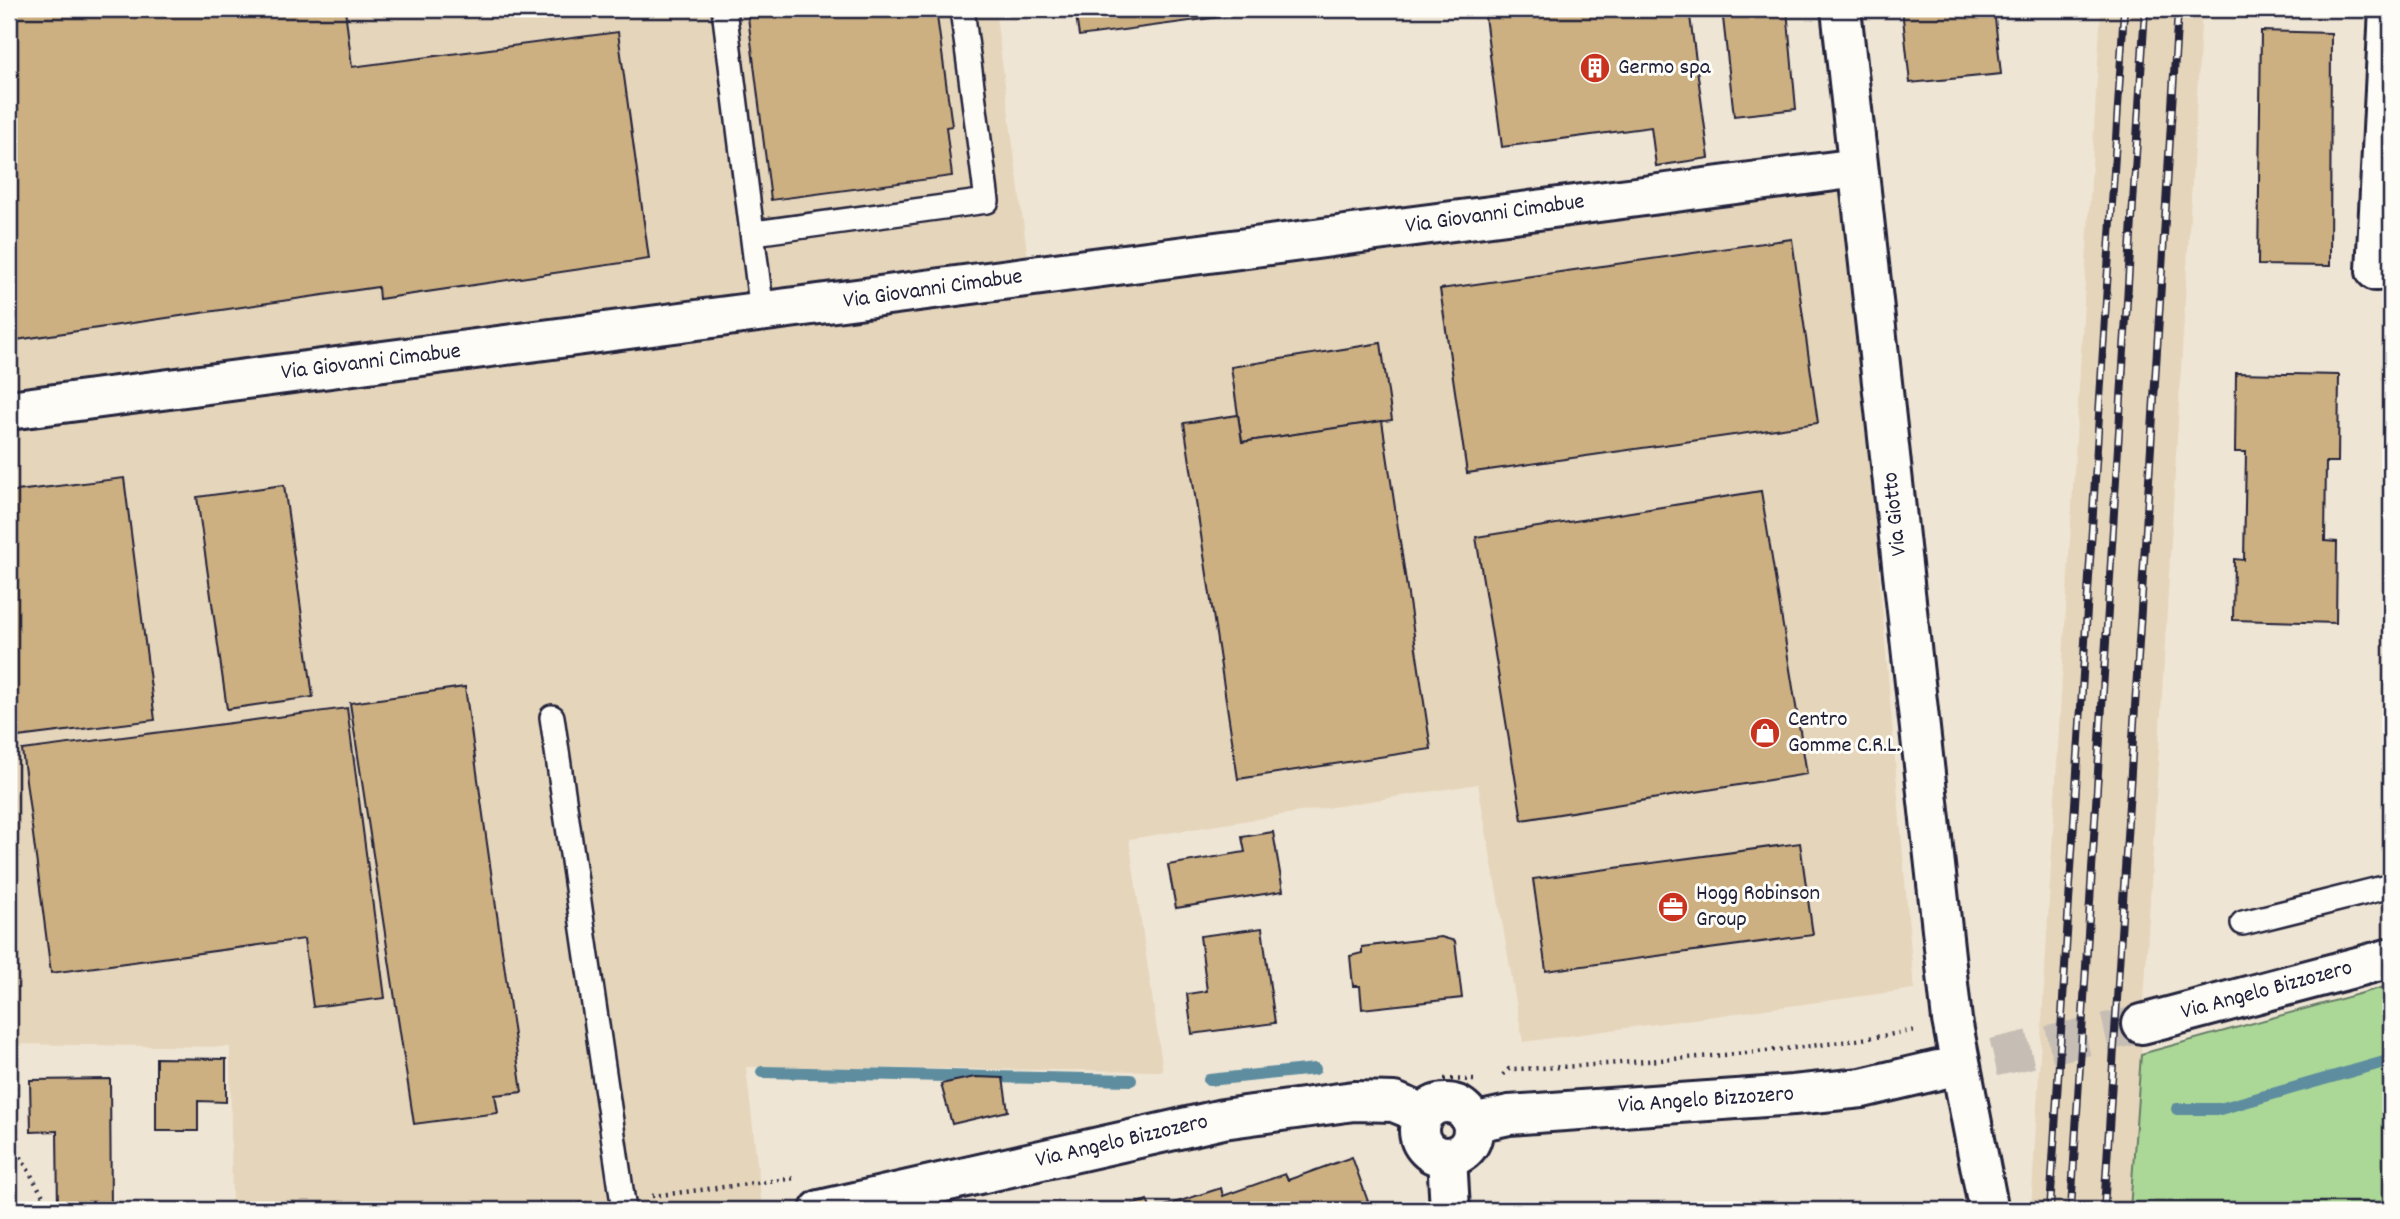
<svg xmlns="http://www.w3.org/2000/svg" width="2400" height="1219" viewBox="0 0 2400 1219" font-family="Dekko,sans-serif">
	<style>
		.built { fill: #e5d5bb }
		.green { fill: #abd896; stroke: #667d68; stroke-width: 2 }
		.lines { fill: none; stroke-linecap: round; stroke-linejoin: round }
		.stream { stroke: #5d8d9f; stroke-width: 12 }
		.building { fill: #cdb082; stroke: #22223b; stroke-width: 2 }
		.minor-tunnel { stroke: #c6beb5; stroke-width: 38; stroke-dasharray: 38 19; stroke-linecap: butt }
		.service-casing { stroke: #22223b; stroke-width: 28 }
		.minor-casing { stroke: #22223b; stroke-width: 44 }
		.path { stroke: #22223b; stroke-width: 4.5; stroke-dasharray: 2 5; stroke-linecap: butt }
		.service { stroke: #fdfcf7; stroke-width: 23 }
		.minor { stroke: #fdfcf7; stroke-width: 38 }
		.rail-casing { stroke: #22223b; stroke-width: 8 }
		.rail { stroke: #fdfcf7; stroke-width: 5; stroke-dasharray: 16; stroke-linecap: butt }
		.labels { text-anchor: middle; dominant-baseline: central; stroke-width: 6; stroke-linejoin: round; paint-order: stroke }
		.poi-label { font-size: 23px; fill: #22223b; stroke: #fdfcf7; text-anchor: start }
		.street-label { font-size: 23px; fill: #22223b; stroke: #fdfcf7 }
	</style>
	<rect width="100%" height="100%" fill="#efe5d4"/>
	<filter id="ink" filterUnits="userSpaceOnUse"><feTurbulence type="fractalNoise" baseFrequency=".0143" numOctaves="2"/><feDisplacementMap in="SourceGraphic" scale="14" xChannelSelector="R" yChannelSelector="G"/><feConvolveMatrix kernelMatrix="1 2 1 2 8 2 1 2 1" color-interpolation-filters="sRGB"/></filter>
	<g filter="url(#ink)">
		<!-- built -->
		<g class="built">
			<polygon points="9,9 995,9 1028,259 9,404"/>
			<polygon points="2101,9 2202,9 2141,1054 2130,1210 2031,1210"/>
			<polygon points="1847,183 1914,989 1523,1042 1478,784 1129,839 1163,1071 746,1067 762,1207 734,1210 232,1210 230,1047 9,1044 9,422"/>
		</g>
		<!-- green -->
		<polygon class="green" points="2391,985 2391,1210 2130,1210 2141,1054"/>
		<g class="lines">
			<!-- stream -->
			<g class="stream">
				<polyline points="762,1072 1131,1080"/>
				<polyline points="1209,1080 1315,1069"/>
				<polyline points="2177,1109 2220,1109 2391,1060"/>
			</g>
		</g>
		<!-- building -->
		<g class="building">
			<polygon points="9,9 345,9 352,67 618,32 649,259 379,299 378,287 9,341"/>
			<polygon points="747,9 936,9 952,126 946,127 952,176 771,200"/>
			<polygon points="1075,9 1279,9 1079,36"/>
			<polygon points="1484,9 1689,9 1709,158 1656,166 1651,127 1502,147"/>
			<polygon points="1722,9 1787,9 1796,109 1734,116"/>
			<polygon points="1902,9 1994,9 2001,74 1910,83"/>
			<polygon points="2261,31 2331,33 2330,266 2258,265"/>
			<polygon points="1792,239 1818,423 1467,473 1440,289"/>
			<polygon points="1381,343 1392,420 1242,442 1231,367"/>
			<polygon points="2236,373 2339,375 2338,462 2326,462 2325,541 2337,542 2336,623 2233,620 2234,559 2244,560 2246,452 2235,452"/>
			<polygon points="1238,415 1242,442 1382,421 1431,749 1238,779 1184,423"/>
			<polygon points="124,478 155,720 9,738 9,492"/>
			<polygon points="284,485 313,697 227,709 197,497"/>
			<polygon points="1761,491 1807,774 1522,820 1476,537"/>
			<polygon points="465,687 522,1092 495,1095 498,1113 414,1124 350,703"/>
			<polygon points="347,708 385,998 313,1007 304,939 51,973 22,750"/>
			<polygon points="1273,832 1283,891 1176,908 1168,865 1245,852 1242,837"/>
			<polygon points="1800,843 1813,935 1546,971 1533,879"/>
			<polygon points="1262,928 1275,1023 1192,1034 1187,994 1207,991 1200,936"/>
			<polygon points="1441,937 1455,941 1462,998 1362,1009 1360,986 1353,986 1350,956 1362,953 1362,947"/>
			<polygon points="156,1058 226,1059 226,1102 198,1101 198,1131 156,1131"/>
			<polygon points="975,1077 1003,1078 1008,1111 952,1124 941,1084"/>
			<polygon points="110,1079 111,1209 58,1210 57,1131 31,1132 30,1080"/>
			<polygon points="1352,1157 1371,1210 1152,1210 1221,1188 1223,1196 1285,1174 1288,1180"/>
			<polygon points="1147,1200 1151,1210 1117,1210"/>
		</g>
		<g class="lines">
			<!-- minor-tunnel -->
			<polyline class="minor-tunnel" points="1938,1070 2142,1024"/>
			<!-- service casing -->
			<g class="service-casing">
				<g id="service">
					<polyline points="724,9 762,312"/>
					<polyline points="754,233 987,201 962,9"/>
					<polyline points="552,717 624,1210"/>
					<polyline points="2243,923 2391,886"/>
				</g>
			</g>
			<!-- minor casing -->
			<g class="minor-casing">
				<g id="minor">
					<polyline points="1841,9 1952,1020 1987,1201 1987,1210"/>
					<polyline points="2376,271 2389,9"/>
					<polyline points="9,410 1858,168"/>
					<polyline points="2142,1024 2391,958"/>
					<circle cx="1446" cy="1130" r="27"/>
					<polyline points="1472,1123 1509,1115 1793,1095 1862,1088 1938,1070"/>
					<polyline points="1447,1157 1450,1210"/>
					<polyline points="820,1210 1223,1119 1354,1101 1394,1102 1424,1114"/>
				</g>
			</g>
			<!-- path -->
			<g class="path">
				<polyline points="9,1018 18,1152 51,1210"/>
				<path d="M1503,1075l6,-6c55,-1 109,-6 164,-10 82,-6 162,-14 243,-29"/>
				<polyline points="1444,1079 1474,1080"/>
				<polyline points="652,1196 796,1178"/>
				<polyline points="516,1210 591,1203"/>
			</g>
			<!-- service -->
			<use href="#service" class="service"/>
			<!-- minor -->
			<use href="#minor" class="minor"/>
			<!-- rail casing -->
			<g class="rail-casing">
				<g id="rail">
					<polyline points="2050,1210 2124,9"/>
					<polyline points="2071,1210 2145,9"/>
					<polyline points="2104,1210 2178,9"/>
				</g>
			</g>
			<!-- rail -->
			<use href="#rail" class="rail"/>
		</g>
	</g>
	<!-- icons -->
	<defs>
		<g id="building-disc" transform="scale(1.575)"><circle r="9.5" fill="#c8321e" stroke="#fdfcf7"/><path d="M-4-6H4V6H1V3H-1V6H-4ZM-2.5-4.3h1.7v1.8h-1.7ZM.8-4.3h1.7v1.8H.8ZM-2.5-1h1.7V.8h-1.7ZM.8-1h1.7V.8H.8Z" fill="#fff"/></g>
		<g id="shop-disc" transform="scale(1.575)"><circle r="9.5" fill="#c8321e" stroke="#fdfcf7"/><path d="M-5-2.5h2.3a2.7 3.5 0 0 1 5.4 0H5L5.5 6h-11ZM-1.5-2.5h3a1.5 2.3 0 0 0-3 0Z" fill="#fff"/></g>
		<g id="office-disc" transform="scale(1.575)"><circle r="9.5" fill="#c8321e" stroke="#fdfcf7"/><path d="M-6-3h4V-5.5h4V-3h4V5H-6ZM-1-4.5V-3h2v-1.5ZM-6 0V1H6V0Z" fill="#fff"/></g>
	</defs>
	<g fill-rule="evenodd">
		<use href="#building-disc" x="1595" y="68"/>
		<use href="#shop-disc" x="1765" y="733"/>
		<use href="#office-disc" x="1673" y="907"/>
	</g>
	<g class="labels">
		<!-- poi labels -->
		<g class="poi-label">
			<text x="1618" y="68">Germo spa</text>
			<text x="1788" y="720">Centro<tspan x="1788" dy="26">Gomme C.R.L.</tspan></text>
			<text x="1696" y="894">Hogg Robinson<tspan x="1696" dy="26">Group</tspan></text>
		</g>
		<!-- street labels -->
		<g class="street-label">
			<text transform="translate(1495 215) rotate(-8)">Via Giovanni Cimabue</text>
			<text transform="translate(933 290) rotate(-8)">Via Giovanni Cimabue</text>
			<text transform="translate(371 363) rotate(-7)">Via Giovanni Cimabue</text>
			<text transform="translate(1896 514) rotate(-96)">Via Giotto</text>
			<text transform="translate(2267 991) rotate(-15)">Via Angelo Bizzozero</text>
			<text transform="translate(1706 1101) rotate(-4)">Via Angelo Bizzozero</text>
			<text transform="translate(1122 1142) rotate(-13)">Via Angelo Bizzozero</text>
		</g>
	</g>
	<!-- margin -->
	<rect width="2400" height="1219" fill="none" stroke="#fdfcf7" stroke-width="35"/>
	<rect x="18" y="18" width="2365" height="1184" fill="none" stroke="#22223b" stroke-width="2.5" filter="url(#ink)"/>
</svg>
